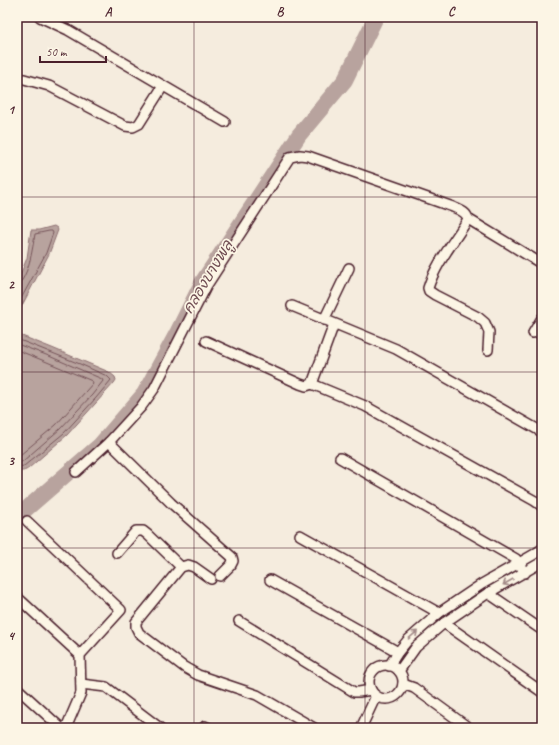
<svg xmlns="http://www.w3.org/2000/svg" width="559" height="745" viewBox="0 0 559 745" font-family="Caveat,'Playpen Sans Thai',sans-serif">
	<style>
		.water { fill: #b8a39e; stroke: #8c6e70 }
		.lines { fill: none; stroke-linecap: round; stroke-linejoin: round }
		.shore { stroke: #765459; stroke-width: 1 }
		.river { stroke: #b8a39e; stroke-width: 16 }
		.minor-casing { stroke: #4a1f2b; stroke-width: 12 }
		.minor { stroke: #fcf5e5; stroke-width: 9 }
		.oneway { stroke: #a38a88 }
		.grid { fill: none; stroke: #4a1f2b; stroke-width: 1; stroke-opacity: 0.55 }
		.labels { text-anchor: middle; dominant-baseline: central; stroke-width: 3.5; stroke-linejoin: round; paint-order: stroke }
		.water-label { font-size: 15px; font-style: italic; fill: #704d53; stroke: #fcf5e5 }
		.neatline { fill: none; stroke: #4a1f2b; stroke-width: 1.5 }
		.grid-label { font-size: 13px; text-anchor: middle; font-weight: bold; fill: #4a1f2b }
	</style>
	<rect width="100%" height="100%" fill="#f5ecde"/>
	<filter id="ink" filterUnits="userSpaceOnUse"><feTurbulence type="fractalNoise" baseFrequency=".025" numOctaves="2"/><feDisplacementMap in="SourceGraphic" scale="8" xChannelSelector="R" yChannelSelector="G"/><feConvolveMatrix kernelMatrix="1 2 1 2 8 2 1 2 1" color-interpolation-filters="sRGB"/></filter>
	<g filter="url(#ink)">
		<!-- water -->
		<g class="water">
			<polygon points="54,226 57,228 58,230 49,254 17,315 17,283 27,258 31,230 39,230"/>
			<path d="M17,334l35,14 57,24 6,5 1,3 -2,3 -47,52 -38,33c-4,3 -7,4 -12,2z"/>
		</g>
		<g class="lines">
			<!-- shore -->
			<g class="shore">
				<path d="M17,284l4,-2c9,-14 11,-31 14,-48l14,-3h3l1,2 -7,20 -29,53"/>
				<polyline points="17,339 80,364 107,376 111,380 96,398 64,433 24,466 17,467"/>
				<polyline points="17,344 49,356 102,379 103,381 92,395 60,429 23,461 21,462 17,462"/>
				<polyline points="17,350 47,362 92,381 93,383 56,425 20,455 17,456"/>
			</g>
			<!-- river -->
			<polyline class="river" points="17,517 100,445 144,394 177,333 203,281 299,135 345,80 376,17"/>
			<!-- minor casing -->
			<g class="minor-casing">
				<g id="minor">
					<polyline points="40,17 68,30 225,122"/>
					<polyline points="17,77 49,86 125,126 133,127 139,124 163,86"/>
					<polyline points="468,219 542,264"/>
					<polyline points="292,306 396,349 542,432"/>
					<polyline points="324,320 349,268"/>
					<polyline points="533,333 542,318"/>
					<polyline points="206,341 300,384 306,386 312,384 334,324"/>
					<polyline points="312,384 365,406 535,501 542,506"/>
					<polyline points="109,442 171,503 232,557 233,561 231,565 220,576"/>
					<polyline points="340,458 516,559 525,573"/>
					<path d="M76,472l33,-30 32,-35 13,-18 53,-104 83,-128 10,-2 8,1 145,51c6,3 14,5 15,12 -14,23 -32,44 -40,69l1,3 6,4 43,22 7,6 4,9 -1,18"/>
					<polyline points="27,521 121,610 80,655 81,693 66,728"/>
					<polyline points="300,535 439,613"/>
					<polyline points="117,553 136,531 143,531 148,535 181,567"/>
					<polyline points="211,579 194,567 188,565 181,567 136,622 136,627 139,633 184,667 198,675 257,695 314,728"/>
					<polyline points="270,580 398,652"/>
					<polyline points="488,593 542,630"/>
					<polyline points="17,597 80,655"/>
					<polyline points="239,621 354,692 359,692 371,690"/>
					<polyline points="444,623 542,692"/>
					<circle cx="386" cy="682" r="17"/>
					<polyline points="389,666 398,652 408,640 439,613 482,584 533,555 542,549"/>
					<polyline points="399,671 416,647 444,623 488,593 542,562"/>
					<polyline points="81,684 106,687 160,728"/>
					<polyline points="403,684 414,688 469,728"/>
					<polyline points="17,688 61,728"/>
					<polyline points="205,726 209,728"/>
					<polyline points="361,728 376,696"/>
				</g>
			</g>
			<!-- minor -->
			<use href="#minor" class="minor"/>
		</g>
		<!-- one-way arrows -->
		<defs><path id="oneway-shaft" d="M-6 0H5M1.5-3L5.5 0L1.5 3" fill="none" stroke-width="1.6" stroke-linecap="round" stroke-linejoin="round"/></defs>
		<g class="oneway">
			<use href="#oneway-shaft" transform="translate(508 582) rotate(150)"/>
			<use href="#oneway-shaft" transform="translate(413 635) rotate(-41)"/>
		</g>
	</g>
	<!-- grid -->
	<path class="grid" d="M194,17v711M365,17v711M17,197h525M17,372h525M17,548h525"/>
	<g class="labels">
		<!-- water labels -->
		<g class="water-label">
			<text transform="translate(208 277) rotate(-59)">คลองบางพลู</text>
		</g>
	</g>
	<!-- margin -->
	<rect width="559" height="745" fill="none" stroke="#fcf5e5" stroke-width="44"/>
	<!-- scale -->
	<path d="M40 56v6h66v-6" fill="none" stroke="#4a1f2b" stroke-width="2"/>
	<text x="46" y="56" font-size="12" fill="#4a1f2b" stroke="#fcf5e5" stroke-width="3" paint-order="stroke">50 m</text>
	<rect x="22" y="22" width="515" height="701" class="neatline"/>
	<g class="grid-label">
		<text x="108" y="16">A</text>
		<text x="280" y="16">B</text>
		<text x="451" y="16">C</text>
		<text x="11" y="114">1</text>
		<text x="11" y="289">2</text>
		<text x="11" y="465">3</text>
		<text x="11" y="640">4</text>
	</g>
</svg>
